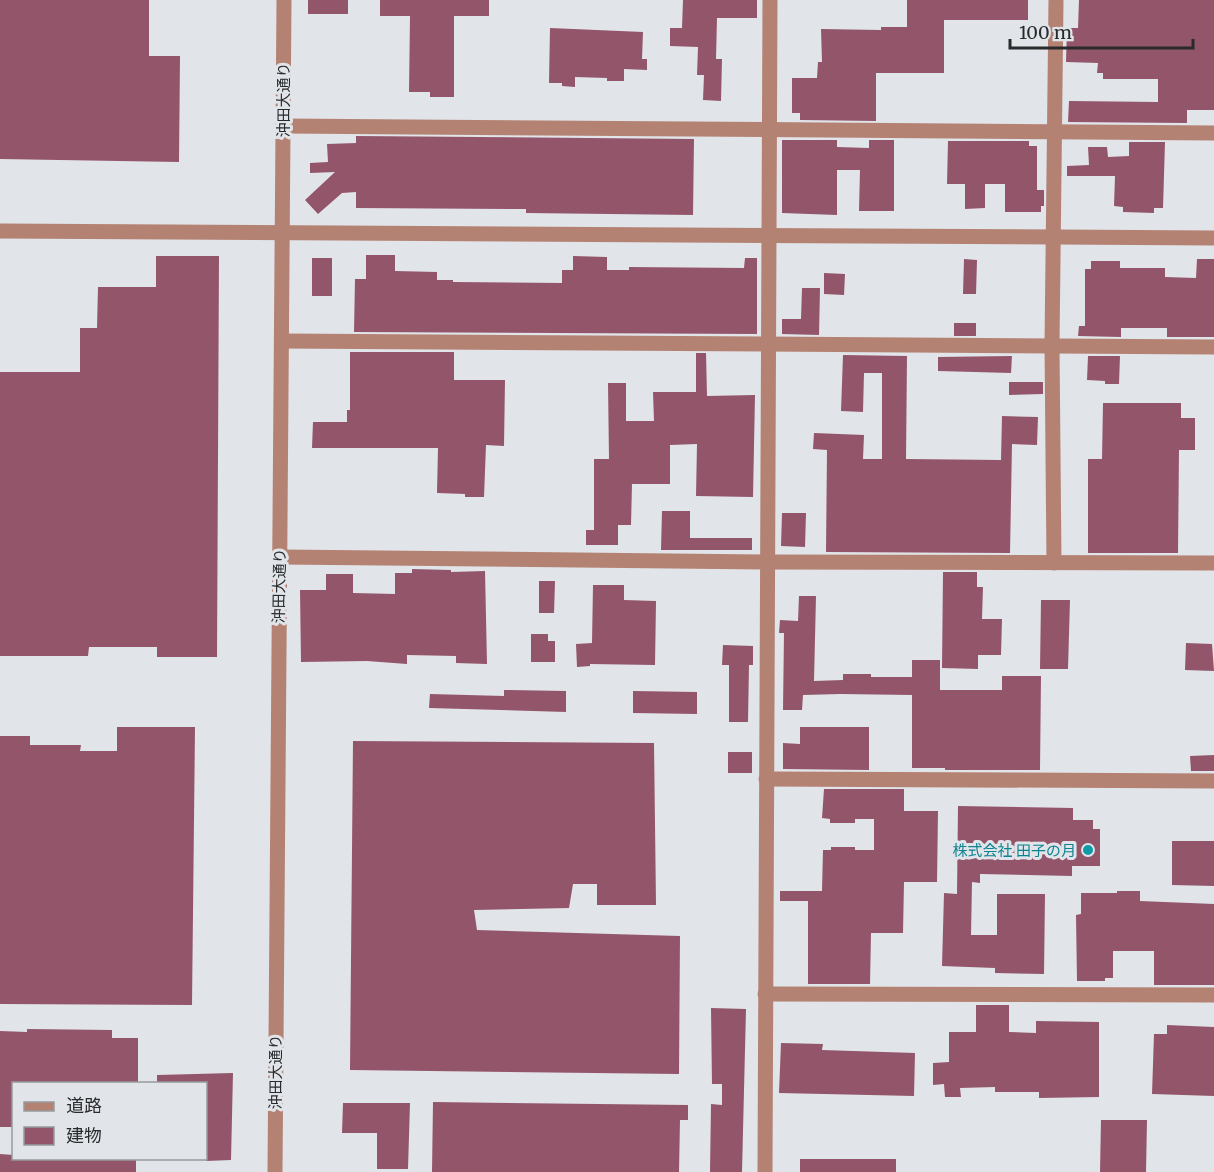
<svg xmlns="http://www.w3.org/2000/svg" width="1214" height="1172" viewBox="0 0 1214 1172" font-family="Merriweather,'Noto Sans JP',serif">
	<style>
		.building { fill: #93556a }
		.lines { fill: none; stroke-linecap: round; stroke-linejoin: round }
		.minor { stroke: #b48273; stroke-width: 15 }
		.culture-dot { fill: #0f9aa8; stroke: #e1e4e9; stroke-width: 2 }
		.labels { text-anchor: middle; dominant-baseline: central; stroke-width: 6; stroke-linejoin: round; paint-order: stroke }
		.street-label { font-size: 15px; fill: #292a2c; stroke: #e1e4e9 }
		.culture-label { font-size: 15px; fill: #0d838f; stroke: #e1e4e9; text-anchor: end }
	</style>
	<rect width="100%" height="100%" fill="#e1e4e9"/>
	<!-- building -->
	<g class="building">
		<polygon points="0,0 149,0 149,56 180,56 179,162 0,159"/>
		<rect x="308" y="0" width="40" height="14"/>
		<polygon points="380,0 489,0 489,16 454,16 454,97 430,97 430,92 409,92 410,16 380,16"/>
		<polygon points="683,0 757,0 757,18 717,18 716,59 722,59 721,101 703,100 704,75 697,75 698,47 670,46 670,28 682,28"/>
		<polygon points="907,0 1028,0 1028,20 944,20 944,73 876,73 876,121 800,120 800,113 792,113 792,78 817,78 818,62 822,62 821,29 881,30 881,27 907,27"/>
		<polygon points="1079,0 1214,0 1214,110 1187,110 1187,123 1068,122 1069,101 1158,102 1158,79 1103,79 1103,73 1097,73 1098,63 1066,62 1067,28 1078,28"/>
		<polygon points="550,28 643,32 642,59 647,59 647,70 624,69 624,81 607,81 607,78 575,77 575,87 562,86 562,83 549,83"/>
		<polygon points="356,136 694,139 693,215 526,213 526,209 356,208 356,192 342,193 318,214 305,200 335,172 310,173 310,163 328,162 327,144 356,143"/>
		<polygon points="782,140 837,140 837,147 869,148 869,140 894,140 894,211 859,211 860,170 837,170 837,215 782,213"/>
		<polygon points="948,141 1029,141 1029,146 1037,146 1037,190 1044,190 1044,206 1041,206 1041,212 1005,212 1005,184 985,184 985,208 965,209 965,184 947,184"/>
		<polygon points="1129,142 1165,142 1163,208 1154,208 1154,213 1123,212 1123,207 1114,206 1115,176 1067,176 1067,166 1089,165 1088,147 1107,147 1108,157 1129,156"/>
		<polygon points="366,255 395,255 395,271 437,272 437,280 453,280 453,282 562,283 562,270 573,270 573,256 607,257 607,270 629,270 629,267 744,268 745,258 757,258 757,334 354,332 355,279 366,279"/>
		<polygon points="156,256 219,256 217,657 157,657 157,647 89,647 88,656 0,656 0,372 80,372 80,328 97,328 98,287 156,287"/>
		<rect x="312" y="258" width="20" height="38"/>
		<polygon points="964,259 977,260 976,294 963,294"/>
		<polygon points="1197,259 1214,259 1214,337 1167,337 1167,328 1121,328 1121,337 1078,336 1079,326 1085,326 1085,269 1091,269 1091,261 1120,261 1120,268 1165,268 1165,277 1196,278"/>
		<polygon points="824,273 845,274 844,295 824,294"/>
		<polygon points="802,288 820,288 819,335 782,334 782,319 801,319"/>
		<rect x="954" y="323" width="22" height="13"/>
		<polygon points="350,352 454,352 454,380 505,380 504,446 486,445 484,497 465,497 465,494 437,493 438,448 312,448 313,422 347,422 347,410 350,410"/>
		<polygon points="696,353 706,353 707,396 755,395 753,497 696,496 697,444 670,445 670,484 632,484 631,525 618,525 618,545 586,545 586,530 594,530 594,459 609,459 608,383 626,383 626,421 654,421 653,392 696,392"/>
		<polygon points="843,355 907,356 906,459 1001,460 1002,416 1038,417 1037,445 1012,444 1010,553 826,552 827,450 813,449 814,433 864,435 863,459 882,459 882,373 864,373 863,412 841,411"/>
		<polygon points="1012,356 1011,373 938,371 938,357"/>
		<polygon points="1088,356 1120,356 1119,384 1105,384 1105,381 1087,380"/>
		<polygon points="1009,382 1043,382 1043,394 1009,395"/>
		<polygon points="1103,403 1181,403 1181,418 1195,418 1195,450 1179,450 1178,553 1088,553 1088,459 1102,459"/>
		<polygon points="662,511 690,511 690,538 752,538 752,550 661,550"/>
		<polygon points="782,513 806,513 805,547 781,546"/>
		<polygon points="412,569 451,570 451,572 485,571 487,664 456,663 456,656 407,655 407,664 367,661 301,662 300,590 326,590 326,574 353,574 353,593 395,594 395,573 412,573"/>
		<polygon points="943,572 977,572 977,587 983,587 982,619 1002,619 1001,655 978,655 978,669 942,668"/>
		<polygon points="539,581 555,581 554,613 539,613"/>
		<polygon points="593,585 624,585 624,600 656,601 655,665 590,664 590,666 577,667 576,644 592,643"/>
		<polygon points="799,596 816,596 814,681 843,680 843,674 871,674 871,677 912,677 912,660 940,660 940,690 1002,690 1002,676 1041,676 1040,770 945,770 945,768 912,768 912,695 840,694 803,695 802,710 783,710 784,633 779,633 780,620 798,621"/>
		<polygon points="1041,600 1070,600 1068,669 1040,669"/>
		<polygon points="531,634 548,634 548,641 555,641 555,662 531,662"/>
		<polygon points="1186,643 1212,644 1214,671 1185,670"/>
		<polygon points="723,645 753,646 753,665 749,665 748,722 729,722 729,665 722,665"/>
		<polygon points="504,690 566,691 566,712 429,708 430,694 504,696"/>
		<polygon points="633,691 697,692 697,714 633,713"/>
		<polygon points="117,727 195,727 192,1005 0,1004 0,736 30,736 30,745 81,745 80,751 117,751"/>
		<polygon points="800,727 869,727 869,770 783,769 783,743 800,744"/>
		<polygon points="353,741 654,743 656,905 597,905 597,884 573,884 569,908 474,910 477,930 680,936 679,1074 350,1070"/>
		<rect x="728" y="752" width="24" height="21"/>
		<polygon points="1214,755 1214,771 1191,771 1190,756"/>
		<polygon points="824,789 904,789 904,811 938,811 937,882 904,882 903,933 871,933 870,984 808,984 808,901 780,901 780,891 822,891 823,850 831,850 831,847 855,847 855,850 874,850 874,819 855,819 855,823 830,823 830,819 822,818"/>
		<polygon points="958,806 1073,808 1073,820 1093,820 1093,829 1100,829 1100,866 1072,866 1072,876 980,874 980,883 972,882 971,935 997,935 997,894 1045,894 1044,974 995,973 995,968 942,966 944,893 957,894"/>
		<polygon points="1172,841 1214,841 1214,886 1172,885"/>
		<polygon points="1117,891 1140,891 1140,901 1214,904 1214,985 1154,985 1154,951 1113,951 1113,978 1105,978 1105,981 1077,981 1076,915 1081,914 1081,893 1117,893"/>
		<polygon points="976,1005 1009,1005 1009,1032 1036,1033 1036,1021 1099,1022 1099,1097 1039,1098 1039,1092 995,1092 995,1087 960,1088 961,1097 945,1097 944,1084 933,1085 933,1063 949,1062 949,1032 976,1032"/>
		<polygon points="711,1008 746,1009 742,1172 710,1172 711,1104 722,1105 722,1084 712,1084"/>
		<polygon points="1167,1025 1214,1027 1214,1096 1152,1094 1154,1034 1167,1034"/>
		<polygon points="27,1029 112,1030 112,1038 138,1038 138,1083 14,1083 14,1127 0,1127 0,1031 27,1032"/>
		<polygon points="781,1043 823,1044 822,1050 915,1053 914,1096 779,1093"/>
		<polygon points="233,1073 231,1160 206,1161 206,1083 157,1083 157,1075"/>
		<polygon points="433,1102 688,1105 688,1120 680,1120 679,1172 432,1172"/>
		<polygon points="343,1103 410,1103 408,1169 377,1169 377,1133 342,1133"/>
		<polygon points="1101,1120 1147,1120 1146,1172 1100,1172"/>
		<polygon points="0,1154 14,1155 14,1158 136,1158 136,1172 0,1172"/>
		<rect x="800" y="1159" width="96" height="13"/>
	</g>
	<g class="lines">
		<!-- minor -->
		<g class="minor">
			<polyline points="283,126 1214,133"/>
			<polyline points="0,231 1214,238"/>
			<polyline points="282,341 1214,347"/>
			<polyline points="280,557 767,562 1214,563"/>
			<polyline points="1054,563 1052,345 1056,0"/>
			<polyline points="766,779 1214,781"/>
			<polyline points="765,994 1214,995"/>
			<polyline points="275,1172 284,0"/>
			<polyline points="765,1172 770,0"/>
		</g>
	</g>
	<!-- markers -->
	<circle class="culture-dot" cx="1088" cy="850" r="6"/>
	<g class="labels">
		<!-- street labels -->
		<g class="street-label">
			<text transform="translate(283 100) rotate(-90)">沖田大通り</text>
			<text transform="translate(279 586) rotate(-89)">沖田大通り</text>
			<text transform="translate(275 1072) rotate(-90)">沖田大通り</text>
		</g>
		<!-- culture labels -->
		<g class="culture-label">
			<text x="1076" y="850">株式会社 田子の月</text>
		</g>
	</g>
	<!-- legend -->
	<rect x="12" y="1082" width="195" height="78" fill="#e1e4e9" stroke="#979a9d" stroke-width="1.5"/>
	<rect x="24" y="1102" width="30" height="9" fill="#b48273" stroke="#979a9d" stroke-width="1.5"/>
	<text x="66" y="1112" font-size="18" fill="#292a2c">道路</text>
	<rect x="24" y="1127" width="30" height="18" fill="#93556a" stroke="#979a9d" stroke-width="1.5"/>
	<text x="66" y="1142" font-size="18" fill="#292a2c">建物</text>
	<!-- scale -->
	<path d="M1010 39v9h183v-9" fill="none" stroke="#292a2c" stroke-width="3"/>
	<text x="1019" y="39" font-size="18" fill="#292a2c" stroke="#e1e4e9" stroke-width="4.5" paint-order="stroke">100 m</text>
</svg>
